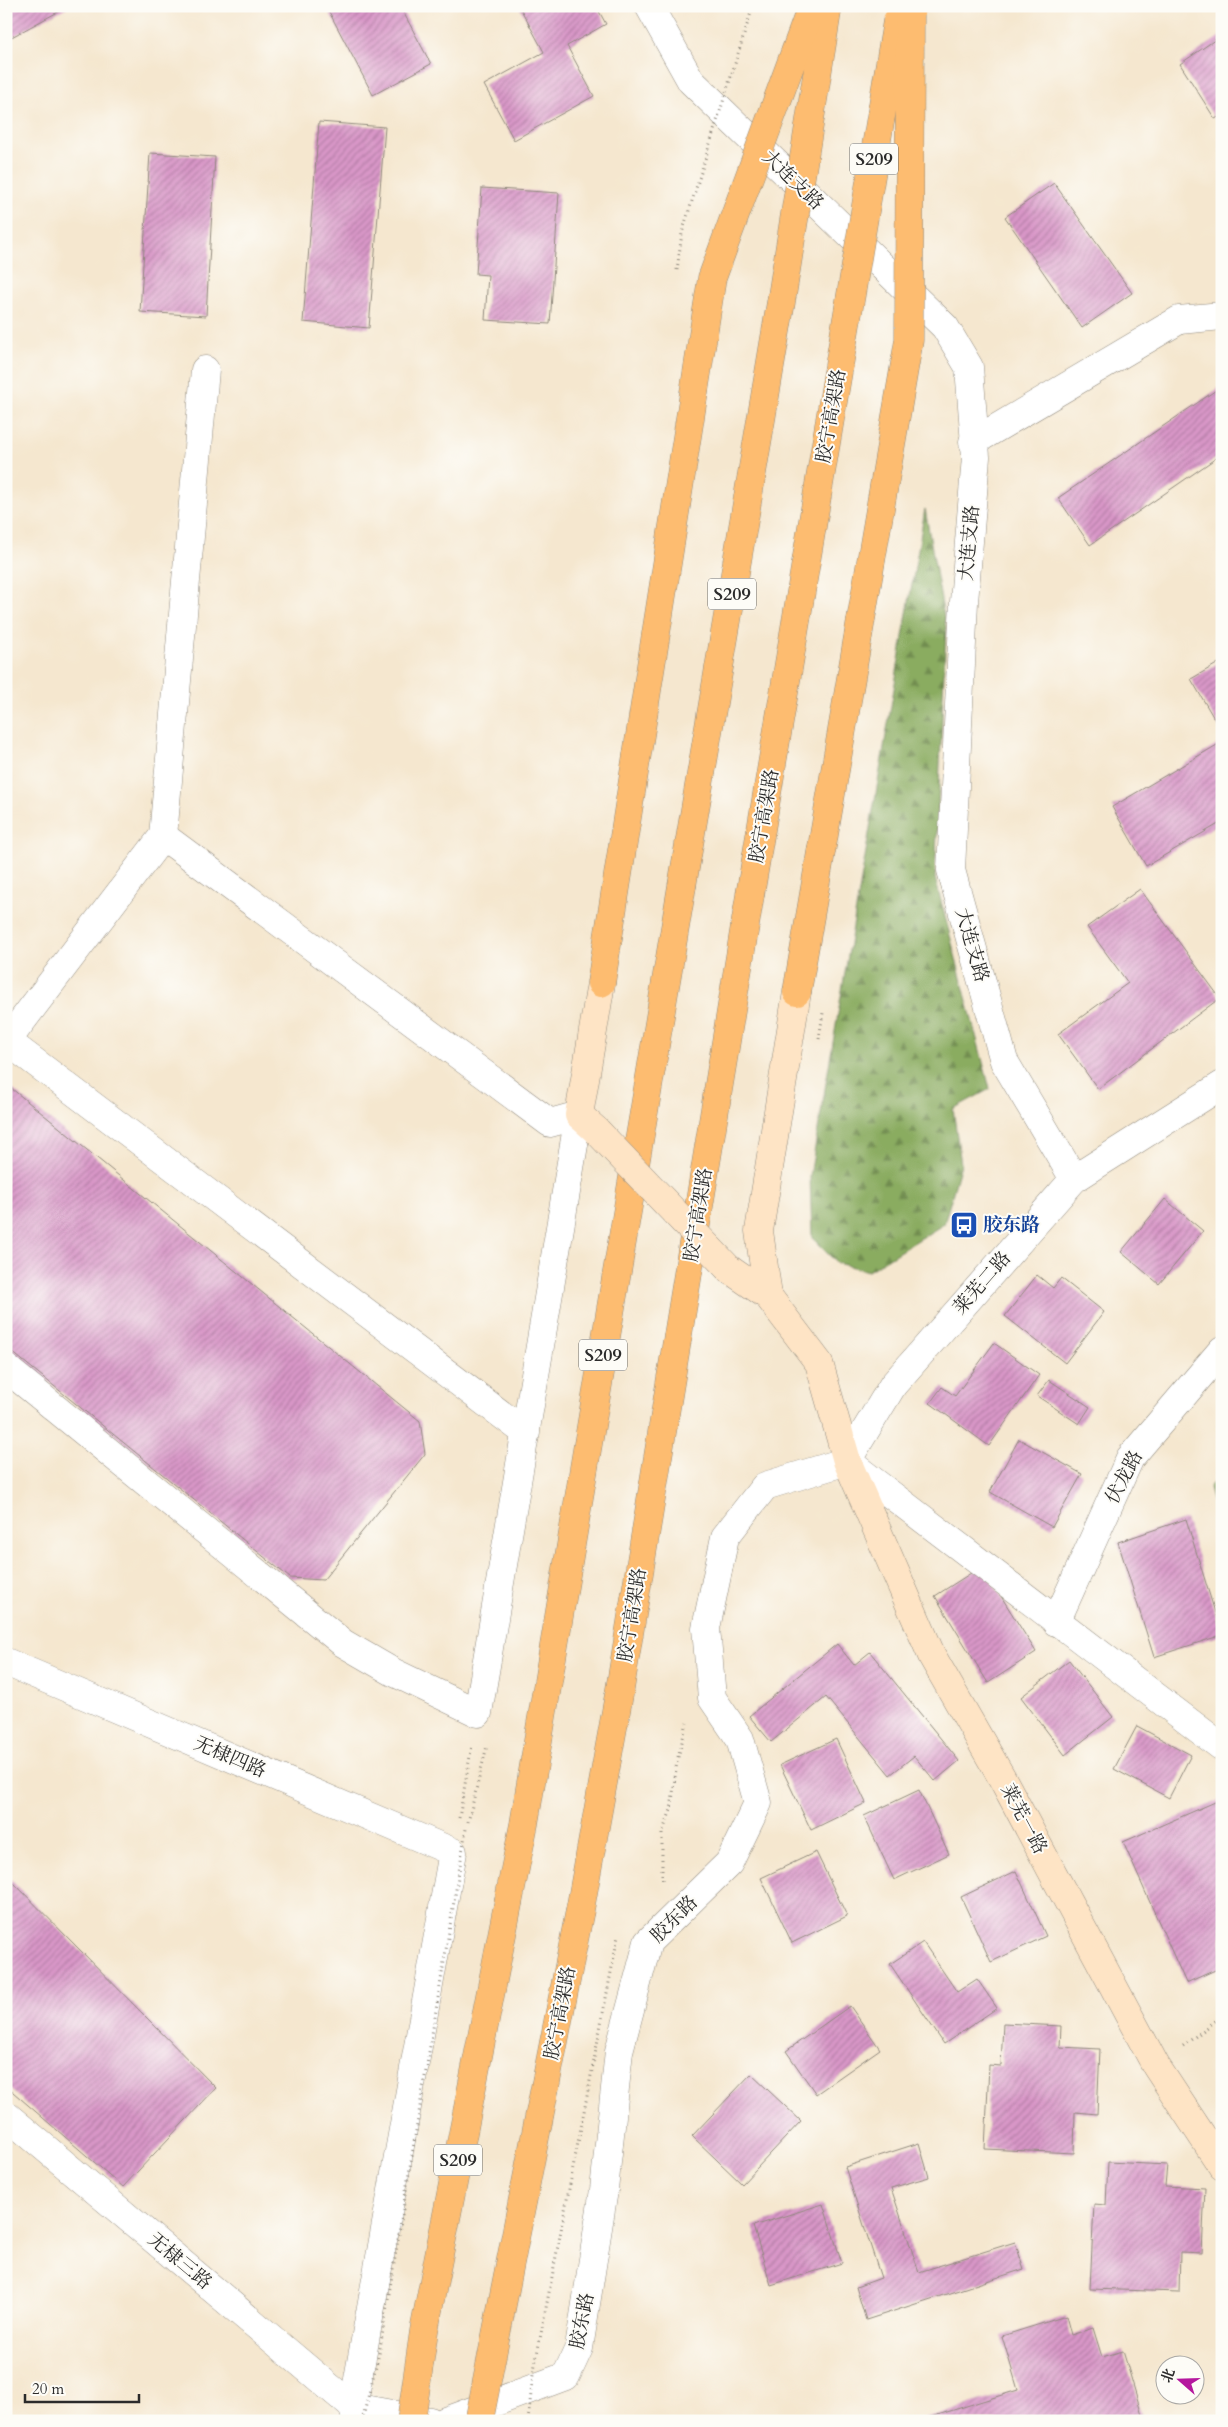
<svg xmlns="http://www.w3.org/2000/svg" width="1228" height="2427" viewBox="0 0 1228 2427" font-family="Cardo,'Noto Serif SC',serif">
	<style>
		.forest { fill: url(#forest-firs); stroke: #5a6c46 }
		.building { fill: url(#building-hatch) }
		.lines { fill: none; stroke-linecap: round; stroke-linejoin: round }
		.street-casing { stroke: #90897d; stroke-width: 29 }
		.secondary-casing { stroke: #90897d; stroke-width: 29 }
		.highway-casing { stroke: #90897d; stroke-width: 29 }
		.path { stroke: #90897d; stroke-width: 3; stroke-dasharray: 1 4; stroke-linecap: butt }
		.street { stroke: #fff; stroke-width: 28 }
		.secondary { stroke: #fee4c5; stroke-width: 28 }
		.highway { stroke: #fdbc6f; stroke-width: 28 }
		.secondary-bridge-casing { stroke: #90897d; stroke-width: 29; stroke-linecap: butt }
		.highway-bridge-casing { stroke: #90897d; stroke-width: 29; stroke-linecap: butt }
		.path-bridge { stroke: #90897d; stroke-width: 3; stroke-dasharray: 1 4; stroke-linecap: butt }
		.secondary-bridge { stroke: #fee4c5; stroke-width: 28 }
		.highway-bridge { stroke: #fdbc6f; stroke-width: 28 }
		.labels { text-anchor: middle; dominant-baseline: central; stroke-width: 4; stroke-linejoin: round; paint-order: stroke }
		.shield { fill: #fdfcf7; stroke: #6a6a68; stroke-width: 1 }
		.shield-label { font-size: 18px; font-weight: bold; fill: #2b2b2b }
		.street-label { font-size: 19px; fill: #2b2b2b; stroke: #fdfcf7 }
		.transit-label { font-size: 19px; font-weight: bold; fill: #164399; stroke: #fdfcf7; text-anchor: start }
	</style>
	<defs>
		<pattern id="forest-firs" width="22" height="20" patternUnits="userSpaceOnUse" patternTransform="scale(1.25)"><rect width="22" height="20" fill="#8aac61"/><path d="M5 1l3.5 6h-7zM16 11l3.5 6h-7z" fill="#718c50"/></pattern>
		<pattern id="building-hatch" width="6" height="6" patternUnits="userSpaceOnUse" patternTransform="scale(1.25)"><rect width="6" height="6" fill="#d997c8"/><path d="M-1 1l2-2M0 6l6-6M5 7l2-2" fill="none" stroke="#b07ba3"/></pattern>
	</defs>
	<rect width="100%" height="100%" fill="#fdfcf7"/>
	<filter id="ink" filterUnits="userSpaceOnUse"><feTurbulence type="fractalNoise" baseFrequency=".02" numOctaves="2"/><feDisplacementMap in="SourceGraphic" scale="10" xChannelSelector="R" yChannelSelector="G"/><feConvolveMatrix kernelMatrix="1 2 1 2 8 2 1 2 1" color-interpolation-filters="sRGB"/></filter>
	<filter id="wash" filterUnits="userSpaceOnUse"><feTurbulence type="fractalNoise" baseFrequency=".0096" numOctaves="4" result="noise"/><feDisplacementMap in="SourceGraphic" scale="20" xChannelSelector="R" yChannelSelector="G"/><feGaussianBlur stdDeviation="1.12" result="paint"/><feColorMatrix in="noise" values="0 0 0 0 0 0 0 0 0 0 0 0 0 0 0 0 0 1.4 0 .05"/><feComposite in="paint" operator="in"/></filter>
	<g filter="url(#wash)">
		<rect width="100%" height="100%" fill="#f5e7cf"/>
		<!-- forest -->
		<g class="forest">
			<polygon points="925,509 946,628 935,878 990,1089 953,1109 961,1164 944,1224 868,1271 837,1263 812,1238 810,1176"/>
			<polygon points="1222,1474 1222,1536 1209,1487"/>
		</g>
		<g id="blocks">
			<!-- building -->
			<g class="building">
				<polygon points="6,6 69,6 6,40"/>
				<polygon points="326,6 400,6 431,64 373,95"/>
				<polygon points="519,6 596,6 606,24 567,46 594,96 514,140 484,85 544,52"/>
				<polygon points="1222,35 1222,115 1215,119 1180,64"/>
				<polygon points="319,122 385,127 369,328 303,322"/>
				<polygon points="150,153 215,157 206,316 140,312"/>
				<polygon points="1054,183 1132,293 1082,328 1005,217"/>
				<polygon points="482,188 559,193 550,324 485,320 488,275 476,274"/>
				<polygon points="1222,386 1222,454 1090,545 1058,498"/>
				<polygon points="1222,661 1222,732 1191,679"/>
				<polygon points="1222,742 1222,822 1146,866 1112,807"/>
				<polygon points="1140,889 1220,998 1098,1089 1058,1034 1128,983 1087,927"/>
				<polygon points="6,1084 420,1421 425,1454 323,1580 290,1578 6,1347"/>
				<polygon points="1165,1199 1203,1231 1159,1284 1121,1252"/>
				<polygon points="1037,1275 1053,1288 1061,1278 1104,1312 1065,1363 1005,1316"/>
				<polygon points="994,1343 1039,1375 989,1446 930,1403 942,1387 955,1396"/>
				<polygon points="1049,1380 1090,1407 1079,1424 1037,1396"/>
				<polygon points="1019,1439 1082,1474 1052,1527 990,1492"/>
				<polygon points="1186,1519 1222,1635 1154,1657 1118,1542"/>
				<polygon points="982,1566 1036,1652 988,1683 935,1596"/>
				<polygon points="837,1644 854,1665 870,1652 959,1761 935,1781 914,1756 890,1775 826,1697 771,1742 749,1716"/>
				<polygon points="1069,1660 1113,1717 1065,1755 1021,1697"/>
				<polygon points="1137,1726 1191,1755 1169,1798 1114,1769"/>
				<polygon points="836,1739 866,1803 811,1830 780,1765"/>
				<polygon points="919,1790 949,1854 894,1880 864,1816"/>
				<polygon points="1222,1799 1222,1858 1217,1860 1222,1870 1222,1967 1186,1983 1123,1842"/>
				<polygon points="816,1852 847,1916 792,1943 761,1878"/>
				<polygon points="1016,1871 1046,1936 991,1962 961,1897"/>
				<polygon points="6,1875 216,2088 123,2187 6,2086"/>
				<polygon points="923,1942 957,1992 977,1979 997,2008 944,2044 890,1964"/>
				<polygon points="850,2006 880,2049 816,2094 786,2051"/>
				<polygon points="1003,2023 1061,2026 1060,2047 1100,2049 1097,2114 1075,2112 1074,2153 985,2149 989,2065 1001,2066"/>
				<polygon points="751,2074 801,2121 742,2184 692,2136"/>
				<polygon points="919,2143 929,2177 891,2188 919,2272 1015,2242 1024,2269 866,2320 856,2287 881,2278 845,2167"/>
				<polygon points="1108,2162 1167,2165 1165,2186 1205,2188 1202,2253 1180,2252 1179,2292 1090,2289 1094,2204 1106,2205"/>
				<polygon points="823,2204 842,2263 771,2285 753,2226"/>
				<polygon points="1066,2316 1071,2335 1093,2328 1102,2357 1123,2351 1144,2421 918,2421 1018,2390 1002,2336"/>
			</g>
		</g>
	</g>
	<g filter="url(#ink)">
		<use href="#blocks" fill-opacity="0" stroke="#90897d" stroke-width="1"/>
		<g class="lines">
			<!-- street casing -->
			<g class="street-casing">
				<g id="street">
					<polyline points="649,6 691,81 945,327 969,367 976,457 964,602 951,870 1004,1061 1074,1179"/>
					<polyline points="973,442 1179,320 1222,316"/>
					<polyline points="7,1041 526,1433"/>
					<polyline points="6,1042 163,836 205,370"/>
					<polyline points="6,1368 343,1643 393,1672 478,1713 579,1115 550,1123 163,836"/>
					<polyline points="847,1461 893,1385 1074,1179 1222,1085"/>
					<polyline points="847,1461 1222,1747"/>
					<polyline points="1056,1622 1130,1458 1222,1350"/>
					<polyline points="6,1662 453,1852 353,2407 6,2115"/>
					<polyline points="356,2421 353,2407 430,2421"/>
					<polyline points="445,2421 566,2376 579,2348 604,2190 619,2051 648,1942 729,1863 758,1803 740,1739 712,1698 706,1628 725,1537 765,1486 847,1461"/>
				</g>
			</g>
			<!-- secondary casing -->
			<g class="secondary-casing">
				<g id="secondary">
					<polyline points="597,1131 579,1115 601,983"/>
					<polyline points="729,1269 768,1296 819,1363 847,1461 932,1656 1002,1778 1156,2066 1222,2166"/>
					<polyline points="768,1296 759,1231 797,992"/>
				</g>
			</g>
			<!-- highway casing -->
			<g class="highway-casing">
				<g id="highway">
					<polyline points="509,1899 524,1824 682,886"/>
					<polyline points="580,1910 620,1689 750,895"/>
				</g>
			</g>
			<!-- path -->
			<g class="path">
				<polyline points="459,1818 472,1745"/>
				<polyline points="468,1822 487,1746"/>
				<polyline points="662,1880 662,1833 671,1810 677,1761 687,1723"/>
				<polyline points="1183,2046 1222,2016"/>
			</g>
			<!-- street -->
			<use href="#street" class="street"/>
			<!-- secondary -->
			<use href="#secondary" class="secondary"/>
			<!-- highway -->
			<use href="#highway" class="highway"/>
			<!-- secondary-bridge casing -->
			<g class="secondary-bridge-casing">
				<polyline id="secondary-bridge" points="597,1131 729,1269"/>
			</g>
			<!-- highway-bridge casing -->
			<g class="highway-bridge-casing">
				<g id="highway-bridge">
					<polyline points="682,886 781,302 828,6"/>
					<polyline points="750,895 897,21"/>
					<polyline points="601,983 712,278 812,6"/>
					<polyline points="797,992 909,340 910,6"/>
					<polyline points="411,2421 424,2331 509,1899"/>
					<polyline points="479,2421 580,1910"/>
				</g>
			</g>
			<!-- path-bridge -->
			<g class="path-bridge">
				<polyline points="677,270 682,233 753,6"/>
				<polyline points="819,1039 823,1013"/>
				<polyline points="362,2421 379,2354 466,1829"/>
				<polyline points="528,2421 533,2375 618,1936"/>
			</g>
			<!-- secondary-bridge -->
			<use href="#secondary-bridge" class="secondary-bridge"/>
			<!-- highway-bridge -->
			<use href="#highway-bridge" class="highway-bridge"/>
		</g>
	</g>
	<!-- icons -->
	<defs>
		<g id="bus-square" transform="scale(1.4375)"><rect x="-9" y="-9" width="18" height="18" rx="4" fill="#1a4fb4" stroke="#fdfcf7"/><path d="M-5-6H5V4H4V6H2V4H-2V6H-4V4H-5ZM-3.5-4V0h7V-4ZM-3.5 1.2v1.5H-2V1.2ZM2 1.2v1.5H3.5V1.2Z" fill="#fff"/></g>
	</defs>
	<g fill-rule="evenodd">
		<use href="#bus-square" x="964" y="1225"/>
	</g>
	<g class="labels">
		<!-- shield labels -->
		<g class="shield">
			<rect x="850" y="143.5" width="48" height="31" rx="4"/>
			<rect x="708" y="578.5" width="48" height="31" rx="4"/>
			<rect x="579" y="1339.5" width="48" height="31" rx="4"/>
			<rect x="434" y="2144.5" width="48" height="31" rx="4"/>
		</g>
		<g class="shield-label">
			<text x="874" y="159">S209</text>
			<text x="732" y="594">S209</text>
			<text x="603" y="1355">S209</text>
			<text x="458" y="2160">S209</text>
		</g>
		<!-- street labels -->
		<g class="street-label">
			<text transform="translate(793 180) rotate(44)">大连支路</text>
			<text transform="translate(831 416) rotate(-80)">胶宁高架路</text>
			<text transform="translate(969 543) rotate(-85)">大连支路</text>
			<text transform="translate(764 816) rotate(-80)">胶宁高架路</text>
			<text transform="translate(972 945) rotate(74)">大连支路</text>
			<text transform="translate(698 1215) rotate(-81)">胶宁高架路</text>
			<text transform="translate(982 1283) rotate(-49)">莱芜二路</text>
			<text transform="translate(1124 1477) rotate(-62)">伏龙路</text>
			<text transform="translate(632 1615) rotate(-81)">胶宁高架路</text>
			<text transform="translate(230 1757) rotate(23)">无棣四路</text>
			<text transform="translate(1024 1819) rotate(62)">莱芜一路</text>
			<text transform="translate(674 1919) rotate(-45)">胶东路</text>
			<text transform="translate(560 2013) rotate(-79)">胶宁高架路</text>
			<text transform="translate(180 2261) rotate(40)">无棣三路</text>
			<text transform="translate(582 2321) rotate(-79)">胶东路</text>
		</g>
		<!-- transit labels -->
		<g class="transit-label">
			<text x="983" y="1225">胶东路</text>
		</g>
	</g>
	<!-- margin -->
	<rect width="1228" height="2427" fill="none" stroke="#fdfcf7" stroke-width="25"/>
	<!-- north arrow -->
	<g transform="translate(1180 2380) rotate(290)"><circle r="24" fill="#fdfcf7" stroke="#a9a8a5"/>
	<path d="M0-4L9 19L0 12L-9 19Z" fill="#b5179e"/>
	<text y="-8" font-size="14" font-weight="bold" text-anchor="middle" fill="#2b2b2b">北</text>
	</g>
	<!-- scale -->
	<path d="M25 2394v8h114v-8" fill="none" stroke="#2b2b2b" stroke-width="2.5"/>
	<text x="32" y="2394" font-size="15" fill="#2b2b2b" stroke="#fdfcf7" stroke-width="4" paint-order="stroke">20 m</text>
</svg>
